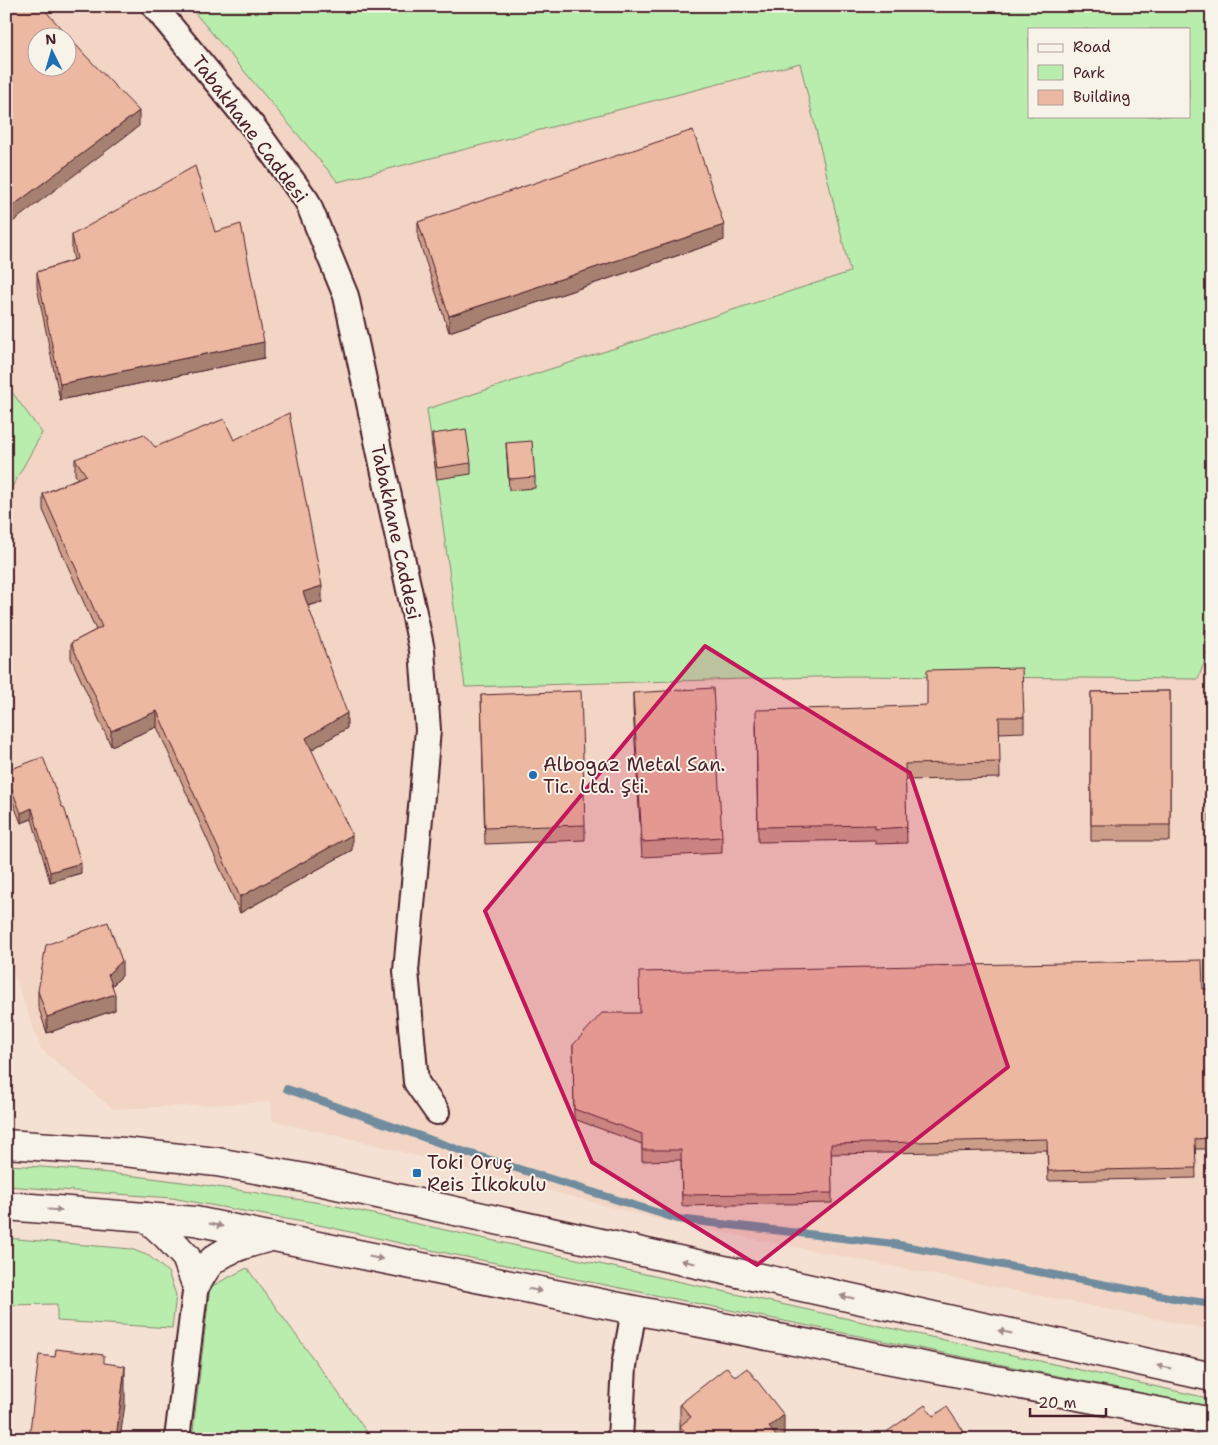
<svg xmlns="http://www.w3.org/2000/svg" width="1218" height="1445" viewBox="0 0 1218 1445" font-family="'Shantell Sans',sans-serif">
	<style>
		.built { fill: #f2d5c4; fill-rule: evenodd }
		.green { fill: #b9edae; stroke: #82866c; fill-rule: evenodd }
		.lines { fill: none; stroke-linecap: round; stroke-linejoin: round }
		.stream { stroke: #708c9e; stroke-width: 8 }
		.street-casing { stroke: #4a1f2b; stroke-width: 28 }
		.secondary-casing { stroke: #4a1f2b; stroke-width: 31 }
		.street { stroke: #f7f3e8; stroke-width: 24 }
		.secondary { stroke: #f7f3e8; stroke-width: 28 }
		.wall { fill: #cc9e8a; stroke: #4a1f2b }
		.shaded-wall { fill: #a68171; stroke: #4a1f2b }
		.building { fill: #edb8a1; stroke: #4a1f2b; fill-rule: evenodd }
		.oneway { fill: #a0898a }
		.marked { fill: #c2185b; fill-opacity: 0.2; stroke: #c2185b; stroke-width: 4; stroke-linejoin: round }
		.poi-dot { fill: #1f6fb2; stroke: #f7f3e8; stroke-width: 2 }
		.labels { text-anchor: middle; dominant-baseline: central; stroke-width: 4; stroke-linejoin: round; paint-order: stroke }
		.street-label { font-size: 19px; fill: #4a1f2b; stroke: #f7f3e8 }
		.poi-label { font-size: 19px; fill: #4a1f2b; stroke: #f7f3e8; text-anchor: start }
	</style>
	<rect width="100%" height="100%" fill="#f4e1d3"/>
	<filter id="ink" filterUnits="userSpaceOnUse"><feTurbulence type="fractalNoise" baseFrequency=".02" numOctaves="2"/><feDisplacementMap in="SourceGraphic" scale="10" xChannelSelector="R" yChannelSelector="G"/><feConvolveMatrix kernelMatrix="1 2 1 2 8 2 1 2 1" color-interpolation-filters="sRGB"/></filter>
	<g filter="url(#ink)">
		<!-- built -->
		<path class="built" d="M6,6h1206v1324l-548,-109 -299,-79 -92,-21 -2,-19 -158,7 -72,-60 -35,-96v-455l36,-65 -36,-49zM1029,29h160v87h-160zM38,38h30v30h-30z"/>
		<!-- green -->
		<g class="green">
			<path d="M189,6h1023v636l-14,37 -347,-3 -386,11 -38,-278 423,-137 -50,-209 -462,119zM1029,29h160v87h-160z"/>
			<polygon points="6,384 42,433 6,498"/>
			<path d="M6,1165c108,5 214,22 321,39l885,195v8l-781,-157 -112,-25 -147,-27 -166,-12z"/>
			<polygon points="6,1238 131,1249 149,1256 168,1272 176,1295 172,1328 57,1321 57,1304 6,1305"/>
			<polygon points="247,1268 372,1439 192,1439 210,1287"/>
		</g>
		<g class="lines">
			<!-- stream -->
			<polyline class="stream" points="287,1089 465,1152 678,1219 894,1244 1179,1299 1212,1304"/>
			<!-- street casing -->
			<g class="street-casing">
				<g id="street">
					<polyline points="154,6 255,129 307,201 346,296 422,650 428,730 406,971 416,1082 437,1112"/>
					<polyline points="177,1439 196,1284"/>
					<polyline points="620,1439 624,1366 634,1310"/>
				</g>
			</g>
			<!-- secondary casing -->
			<g class="secondary-casing">
				<g id="secondary">
					<polyline points="6,1144 124,1152 217,1162 305,1178 1212,1377"/>
					<polyline points="6,1206 195,1221 634,1310 1212,1422"/>
					<polyline points="146,1217 167,1236 186,1257 196,1284"/>
					<path d="M196,1284c4,-6 8,-14 13,-20 16,-16 41,-21 61,-27"/>
				</g>
			</g>
			<!-- street -->
			<use href="#street" class="street"/>
			<!-- secondary -->
			<use href="#secondary" class="secondary"/>
		</g>
		<!-- wall -->
		<g class="wall">
			<polygon points="418,222 724,240 449,332 418,238"/>
			<polygon points="215,232 264,358 60,400 37,287 37,272 74,260 72,251 72,235"/>
			<polygon points="432,434 471,463 471,474 437,479 432,445"/>
			<polygon points="234,440 322,602 308,606 347,728 311,750 352,850 240,913 157,727 111,746 71,658 71,643 96,630 43,510 43,494 78,478 75,475 75,459 155,447"/>
			<polygon points="506,443 535,477 535,488 509,490"/>
			<rect x="1206" y="630" width="6" height="39"/>
			<polygon points="1170,691 1170,841 1091,841 1091,692"/>
			<polygon points="633,693 722,837 722,853 642,857 633,708"/>
			<polygon points="481,695 585,825 585,840 485,844"/>
			<polygon points="1207,708 1212,708 1212,840 1209,840"/>
			<polygon points="839,709 1024,717 1024,732 999,733 1000,778 905,780 907,843 875,844 875,840 758,842 756,725"/>
			<polygon points="6,771 81,873 50,882 32,819 21,823 6,785"/>
			<polygon points="122,976 112,986 115,1010 47,1033 38,1006 38,991"/>
			<polygon points="1212,989 1212,1149 1195,1149 1196,1178 1048,1181 1047,1150 831,1154 832,1203 682,1206 681,1160 642,1161 642,1144 574,1119 573,1045 640,1013"/>
			<polygon points="680,1404 784,1439 680,1439"/>
		</g>
		<!-- shaded-wall -->
		<g class="shaded-wall">
			<polygon points="139,111 139,126 6,227 6,211"/>
			<polygon points="724,225 724,240 449,332 449,316"/>
			<polygon points="264,342 264,358 60,400 60,384"/>
			<polygon points="322,586 322,602 303,607 303,592"/>
			<polygon points="157,711 157,727 111,746 111,731"/>
			<polygon points="347,713 347,728 306,753 306,738"/>
			<polygon points="32,808 32,819 21,823 21,813"/>
			<polygon points="352,835 352,850 240,913 240,897"/>
			<polygon points="81,863 81,873 50,882 50,872"/>
			<polygon points="122,961 122,976 108,989 108,974"/>
			<polygon points="115,994 115,1010 47,1033 47,1017"/>
			<polygon points="125,1366 125,1404 120,1439 116,1439"/>
			<polygon points="784,1415 784,1439 769,1439 769,1427"/>
		</g>
		<!-- building -->
		<g class="building">
			<path d="M13,6h28l44,49 54,56 -133,100v-200zM38,38h30v30h-30z"/>
			<polygon points="693,130 724,225 449,316 418,222"/>
			<polygon points="195,166 215,232 241,224 264,342 60,384 37,272 77,259 72,235"/>
			<polygon points="289,413 322,586 303,592 347,713 306,738 352,835 240,897 157,711 111,731 71,643 102,627 43,494 86,475 75,459 144,434 155,447 224,419 234,440"/>
			<polygon points="466,429 471,463 437,468 432,434"/>
			<polygon points="532,441 535,477 509,479 506,443"/>
			<polygon points="1206,630 1212,630 1212,654 1206,653"/>
			<polygon points="1022,668 1024,717 999,717 1000,762 905,764 907,827 875,829 875,825 758,827 756,710 839,708 839,709 927,705 927,670"/>
			<polygon points="713,688 722,837 642,842 633,693"/>
			<polygon points="581,691 585,825 485,828 481,695"/>
			<polygon points="1170,691 1170,825 1091,825 1091,692"/>
			<polygon points="1207,708 1212,708 1212,824 1209,824"/>
			<polygon points="43,757 62,807 64,807 81,863 50,872 32,808 21,813 6,775 6,771"/>
			<polygon points="108,922 122,961 108,974 115,994 47,1017 38,991 46,945"/>
			<polygon points="1202,960 1203,989 1212,989 1212,1138 1195,1139 1196,1168 1048,1171 1047,1139 831,1144 832,1193 682,1195 681,1150 642,1150 642,1134 574,1109 573,1045 602,1013 640,1013 639,972"/>
			<polygon points="56,1349 104,1355 104,1363 125,1366 116,1439 29,1439 39,1355 55,1357"/>
			<polygon points="727,1367 735,1377 747,1368 784,1415 769,1427 776,1436 772,1439 691,1439 680,1426 691,1417 680,1404"/>
			<polygon points="925,1405 933,1416 947,1407 969,1439 879,1439 878,1438"/>
		</g>
		<!-- one-way arrows -->
		<defs><path id="oneway-solid" d="M-6-.8H1V-3.2L6.5 0L1 3.2V.8H-6Z" transform="scale(1.25)"/></defs>
		<g class="oneway">
			<use href="#oneway-solid" transform="translate(55 1210) rotate(4)"/>
			<use href="#oneway-solid" transform="translate(216 1225) rotate(12)"/>
			<use href="#oneway-solid" transform="translate(376 1258) rotate(11)"/>
			<use href="#oneway-solid" transform="translate(688 1262) rotate(-168)"/>
			<use href="#oneway-solid" transform="translate(535 1290) rotate(11)"/>
			<use href="#oneway-solid" transform="translate(847 1297) rotate(-168)"/>
			<use href="#oneway-solid" transform="translate(1005 1332) rotate(-168)"/>
			<use href="#oneway-solid" transform="translate(1164 1367) rotate(-168)"/>
		</g>
	</g>
	<!-- marked area -->
	<path class="marked" d="M705,646l205,127 98,294 -251,198 -165,-103 -107,-251z"/>
	<!-- markers -->
	<g class="poi-dot">
		<circle cx="533" cy="775" r="5"/>
		<rect x="412" y="1168" width="10" height="10" rx="2.5"/>
	</g>
	<g class="labels">
		<!-- street labels -->
		<g class="street-label">
			<text transform="translate(250 129) rotate(53)">Tabakhane Caddesi</text>
			<text transform="translate(396 532) rotate(78)">Tabakhane Caddesi</text>
		</g>
		<!-- poi labels -->
		<g class="poi-label">
			<text x="543" y="764">Albogaz Metal San.<tspan x="543" dy="22">Tic. Ltd. Şti.</tspan></text>
			<text x="427" y="1162">Toki Oruç<tspan x="427" dy="22">Reis İlkokulu</tspan></text>
		</g>
	</g>
	<!-- margin -->
	<rect width="1218" height="1445" fill="none" stroke="#f7f3e8" stroke-width="25"/>
	<rect x="12" y="12" width="1193" height="1420" fill="none" stroke="#4a1f2b" stroke-width="2" filter="url(#ink)"/>
	<!-- legend -->
	<rect x="1028" y="28" width="162" height="90" fill="#f7f3e8" stroke="#b29e9c"/>
	<rect x="1038" y="44" width="25" height="8" fill="#f7f3e8" stroke="#b29e9c"/>
	<text x="1073" y="52" font-size="15" fill="#4a1f2b">Road</text>
	<rect x="1038" y="65" width="25" height="15" fill="#b9edae" stroke="#b29e9c"/>
	<text x="1073" y="78" font-size="15" fill="#4a1f2b">Park</text>
	<rect x="1038" y="90" width="25" height="15" fill="#edb8a1" stroke="#b29e9c"/>
	<text x="1073" y="102" font-size="15" fill="#4a1f2b">Building</text>
	<!-- north arrow -->
	<g transform="translate(52 52) rotate(355)"><circle r="24" fill="#f7f3e8" stroke="#b29e9c"/>
	<path d="M0-4L9 19L0 12L-9 19Z" fill="#1f6fb2"/>
	<text y="-8" font-size="14" font-weight="bold" text-anchor="middle" fill="#4a1f2b">N</text>
	</g>
	<!-- scale -->
	<path d="M1030 1408v8h76v-8" fill="none" stroke="#4a1f2b" stroke-width="2.5"/>
	<text x="1038" y="1408" font-size="15" fill="#4a1f2b" stroke="#f7f3e8" stroke-width="4" paint-order="stroke">20 m</text>
</svg>
